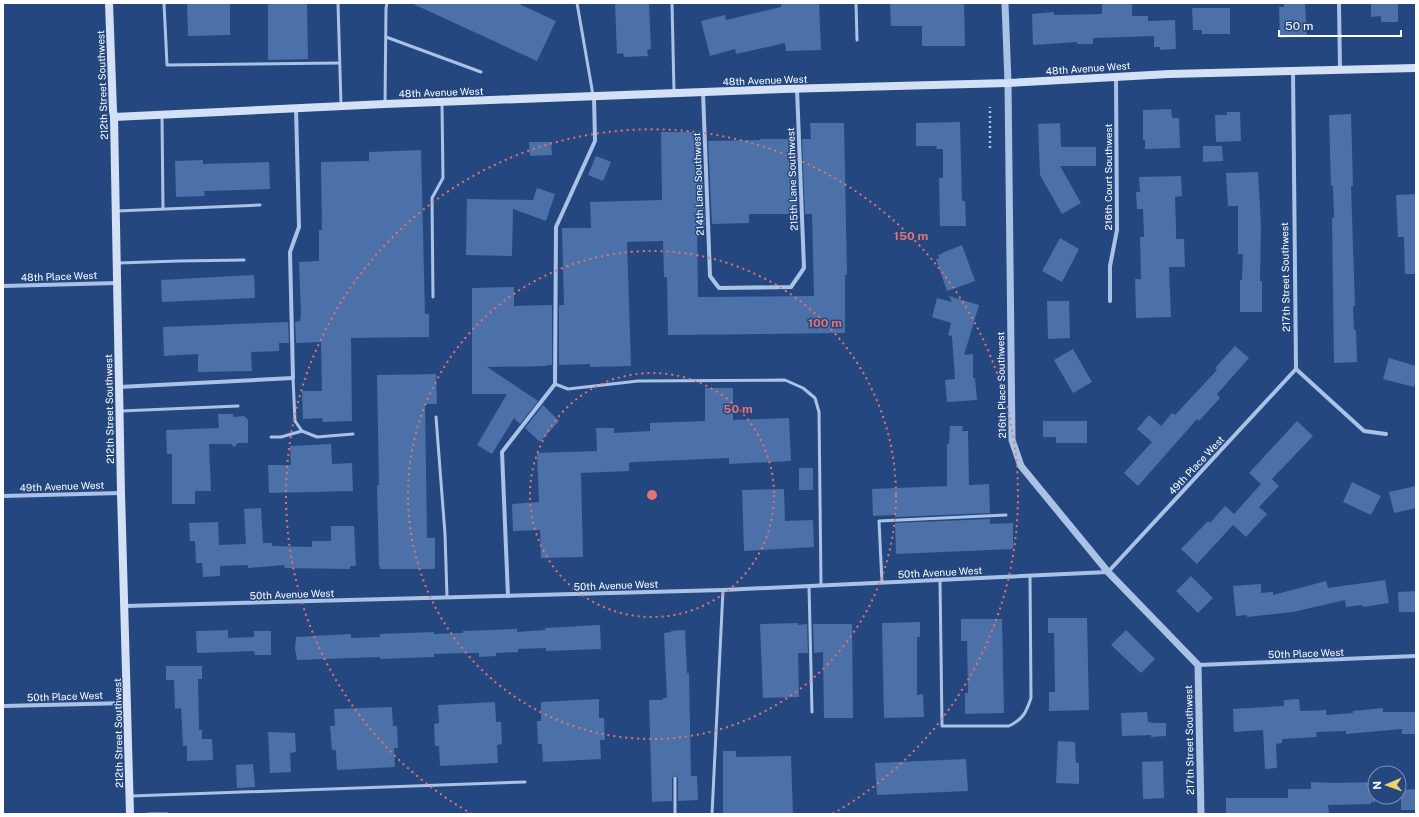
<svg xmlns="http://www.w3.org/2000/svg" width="1419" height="817" viewBox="0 0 1419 817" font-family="'Public Sans',sans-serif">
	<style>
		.building { fill: #4c70a8 }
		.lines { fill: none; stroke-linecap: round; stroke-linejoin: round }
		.path { stroke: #aac2e6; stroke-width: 2.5; stroke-dasharray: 2 3; stroke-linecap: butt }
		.service { stroke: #aac2e6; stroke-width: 3 }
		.minor { stroke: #aac2e6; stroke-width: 4 }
		.tertiary { stroke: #aac2e6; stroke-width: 7 }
		.secondary { stroke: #d3e0f6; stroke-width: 8 }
		.ring { fill: none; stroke: #e47373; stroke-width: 2; stroke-dasharray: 2 4 }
		.labels { text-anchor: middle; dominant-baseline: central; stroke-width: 3; stroke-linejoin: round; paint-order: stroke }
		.street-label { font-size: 10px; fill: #fff; stroke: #24477f }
		.centre { fill: #e47373; stroke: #24477f; stroke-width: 2 }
		.ring-label { font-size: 12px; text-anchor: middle; font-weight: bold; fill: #e47373; stroke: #24477f; stroke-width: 3; stroke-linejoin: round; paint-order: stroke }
	</style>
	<rect width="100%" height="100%" fill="#24477f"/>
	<!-- building -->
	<g class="building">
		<polygon points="187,3 230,3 230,35 188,36"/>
		<polygon points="268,3 307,3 308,59 268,60"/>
		<polygon points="411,3 517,3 556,21 537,61"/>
		<polygon points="615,3 649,3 651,49 647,50 648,56 624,57 623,53 617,54"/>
		<polygon points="781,3 819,3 821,50 786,51 785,43 736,54 735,49 710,56 701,21 725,15 726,20 781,7"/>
		<polygon points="890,3 964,3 965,46 922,46 922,26 891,26"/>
		<polygon points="1102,3 1132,3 1132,16 1148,16 1148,21 1175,20 1176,49 1160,50 1160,47 1154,47 1154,36 1093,38 1093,44 1077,44 1077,42 1033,45 1032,14 1054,12 1054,15 1102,14"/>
		<polygon points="1284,3 1305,3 1307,36 1280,38 1279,7 1284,7"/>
		<polygon points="1371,3 1398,3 1398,22 1381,22 1381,16 1371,17"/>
		<polygon points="1192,8 1230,8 1230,34 1202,34 1202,30 1193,30"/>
		<polygon points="1171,109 1172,118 1179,118 1180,148 1145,149 1145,140 1143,140 1143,110"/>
		<polygon points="1227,112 1240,112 1241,141 1216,142 1215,115 1227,115"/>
		<polygon points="1351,114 1353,186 1351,186 1355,306 1353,306 1354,330 1356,330 1357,362 1334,363 1332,218 1334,218 1333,186 1331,186 1329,115"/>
		<polygon points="960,122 962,201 965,201 966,226 940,226 939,178 943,178 943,149 936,149 937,146 916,146 916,123"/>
		<polygon points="810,123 844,123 847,275 845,275 845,333 668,335 667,277 664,277 663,241 627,242 631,366 590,367 590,364 559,365 559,305 564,305 562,228 591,228 590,202 662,200 661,132 694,132 694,142 701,141 705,225 697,225 698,297 814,296 812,214 805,214 802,139 811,139"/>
		<polygon points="1060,123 1061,147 1096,147 1096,166 1060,166 1081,203 1062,214 1040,175 1038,124"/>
		<polygon points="760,139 795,139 798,214 749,214 749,223 712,224 708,141 760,140"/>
		<polygon points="529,142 551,142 552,155 530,156"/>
		<polygon points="1203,146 1222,146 1223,161 1203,162"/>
		<polygon points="421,150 425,314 429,314 429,337 351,338 352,421 323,422 322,418 303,419 302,391 322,391 321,342 296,343 295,322 300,321 301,314 299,262 319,261 319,230 322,230 321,162 369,161 369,152"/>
		<polygon points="596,156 611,162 603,181 588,175"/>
		<polygon points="203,160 203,164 269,162 270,189 204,191 205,196 176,197 175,161"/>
		<polygon points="1258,172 1261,225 1260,281 1262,281 1262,312 1240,312 1240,280 1242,280 1243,254 1238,254 1238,206 1228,206 1226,173"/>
		<polygon points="1181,176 1182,196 1175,197 1176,228 1176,239 1184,239 1185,267 1169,267 1171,317 1136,318 1135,279 1141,279 1140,237 1144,237 1143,209 1137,209 1136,192 1140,192 1139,177"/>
		<polygon points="537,188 555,194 546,221 513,209 512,256 466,255 467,199 533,200"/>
		<polygon points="1416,194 1416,274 1405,274 1404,237 1398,237 1396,195"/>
		<polygon points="1060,238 1079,249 1062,282 1042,271"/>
		<polygon points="962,245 975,281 947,291 936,259 939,258 938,255 942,254 942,253"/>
		<polygon points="254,275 255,298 162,302 161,280"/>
		<polygon points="514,287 514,306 552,305 552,365 547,365 547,366 487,367 538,401 520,424 514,418 492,454 477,445 507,394 472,394 472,288"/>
		<polygon points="949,296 979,305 964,355 973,354 973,378 975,378 977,400 947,402 945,380 955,379 952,336 948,335 951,323 932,317 937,298 952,302"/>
		<polygon points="1047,301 1069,301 1070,338 1048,339"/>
		<polygon points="288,322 289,343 279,343 279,351 251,352 252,371 198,372 198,354 164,356 163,327"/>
		<polygon points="1235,346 1249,358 1217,394 1220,398 1199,421 1197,419 1138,486 1124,473 1152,442 1137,429 1149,415 1161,426 1172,413 1175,415 1217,370 1215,368"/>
		<polygon points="1073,349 1092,382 1073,393 1054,360"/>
		<polygon points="1389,358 1416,366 1416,379 1414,387 1383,379"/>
		<polygon points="436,374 437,404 425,404 427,538 435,538 435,569 380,569 380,566 379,566 377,485 379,485 377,375"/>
		<polygon points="705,388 733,388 733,420 789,418 791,461 729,464 729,458 634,462 629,463 629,471 581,473 583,557 541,558 540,530 513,531 512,504 539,502 537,453 597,451 596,428 614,428 614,433 650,431 650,423 705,421"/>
		<polygon points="543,405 559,421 540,442 525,428"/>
		<polygon points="218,414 233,414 233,417 244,416 248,420 248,443 238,443 234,447 231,444 209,444 211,491 195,491 195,504 172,504 172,454 167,454 166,430 219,428"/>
		<polygon points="1043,421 1087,421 1087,443 1056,443 1056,437 1043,437"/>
		<polygon points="1297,421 1313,436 1272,479 1279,486 1259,507 1267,514 1246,537 1233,525 1197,564 1181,549 1208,521 1210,523 1225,506 1234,514 1261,484 1249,473"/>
		<polygon points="950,426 963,426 962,431 968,431 969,485 989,484 990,513 895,517 895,515 873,516 872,489 947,486 947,444 949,444"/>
		<polygon points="331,444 332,464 352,463 353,491 269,493 268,465 291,465 290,446"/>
		<rect x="799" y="468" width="14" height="22"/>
		<polygon points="1352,482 1381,496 1371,515 1343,502"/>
		<polygon points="1416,486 1416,508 1394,513 1389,492"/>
		<polygon points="784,489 785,521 813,520 814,547 744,551 742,490"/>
		<polygon points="261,508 263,543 272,543 272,546 312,547 312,541 331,541 331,526 354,526 356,566 350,566 350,569 285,568 284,565 248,568 248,565 220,566 220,576 203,577 202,563 196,563 195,541 190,541 189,523 218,522 219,545 246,544 244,509"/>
		<polygon points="990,519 990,524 1013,523 1013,549 896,554 895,523"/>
		<polygon points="1191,576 1213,598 1198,613 1176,591"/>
		<polygon points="1385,580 1389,603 1363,607 1362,605 1346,607 1345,600 1293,612 1247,617 1247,615 1236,616 1233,586 1261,584 1261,593 1273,592 1273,595 1326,581 1328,588"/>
		<polygon points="1416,591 1416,612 1399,612 1398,592"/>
		<polygon points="1048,618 1087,618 1089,710 1049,711 1049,692 1055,692 1054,633 1048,633"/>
		<polygon points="961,619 1002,619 1004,713 965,714 965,693 968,693 967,641 961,641"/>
		<polygon points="920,622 920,637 917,637 917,695 923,694 924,717 884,718 882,623"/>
		<polygon points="798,623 798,625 807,624 808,653 798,653 799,697 763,698 760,624"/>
		<polygon points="813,624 852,624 853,718 824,718 823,652 814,653"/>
		<polygon points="600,625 601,649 546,651 546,648 518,649 518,652 496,653 496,656 479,657 479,653 463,653 434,654 434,657 380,659 380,657 297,660 295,649 296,637 351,634 351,638 380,637 380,634 434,632 434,634 463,633 463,631 517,629 517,632 545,630 545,628"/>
		<polygon points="228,630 228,638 254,637 254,631 271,631 271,655 255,655 254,651 197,653 196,631"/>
		<polygon points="685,630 687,673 689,673 691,776 697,776 698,800 678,801 678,778 675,775 672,778 672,801 652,802 649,700 663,700 663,698 667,698 664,633 671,632 671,631"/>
		<polygon points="1126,630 1155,659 1141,673 1111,645"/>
		<polygon points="166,666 202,666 202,679 198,679 199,730 202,730 202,739 212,739 213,760 187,761 187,746 183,746 181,708 175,709 174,680 166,680"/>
		<polygon points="599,699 599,718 604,718 605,740 600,740 601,759 543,762 542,744 538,744 537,721 541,721 541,702"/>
		<polygon points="1299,699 1300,711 1326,710 1326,715 1353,713 1353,711 1383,708 1383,712 1416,712 1416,734 1402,734 1402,729 1346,734 1346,731 1316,732 1317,737 1282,739 1282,743 1276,744 1277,768 1265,769 1263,730 1234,732 1233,709 1284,706 1284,700"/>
		<polygon points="495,702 496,722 501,722 502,744 497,745 498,763 440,766 439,746 435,746 434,724 439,723 438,705"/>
		<polygon points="392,707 393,726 397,726 398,748 394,748 395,767 337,770 336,750 332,750 330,726 335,726 334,709"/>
		<polygon points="1147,712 1148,722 1151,722 1151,723 1166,723 1166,736 1151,737 1151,735 1122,736 1121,713"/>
		<polygon points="268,732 295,733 296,752 290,753 291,772 270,773"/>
		<polygon points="1058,741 1075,742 1076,763 1079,763 1079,784 1056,783"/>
		<polygon points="723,751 736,751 736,757 791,756 793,814 723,814"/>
		<polygon points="966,759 968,791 877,795 875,763"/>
		<polygon points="1163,761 1164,798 1143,799 1142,762"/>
		<polygon points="253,764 255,787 237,788 236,765"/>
		<polygon points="1311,782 1333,783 1375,782 1375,802 1371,802 1371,804 1328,805 1329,813 1226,814 1226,798 1288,798 1288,789 1311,789"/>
		<polygon points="1416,789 1416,810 1401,810 1401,790"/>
	</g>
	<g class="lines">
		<!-- path -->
		<polyline class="path" points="990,148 990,107"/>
		<!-- service -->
		<g class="service">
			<polyline points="164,3 167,65 339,63"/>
			<polyline points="338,3 341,105"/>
			<polyline points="577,3 593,95"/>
			<polyline points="672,3 674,92"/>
			<polyline points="856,3 857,40"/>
			<polyline points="386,37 481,72"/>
			<polyline points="385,104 386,8 387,3"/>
			<polyline points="162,115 163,209"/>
			<polyline points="117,211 260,205"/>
			<polyline points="118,263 178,261 244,260"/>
			<polyline points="433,297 432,198 443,178 442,104"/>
			<polyline points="293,378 295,421 302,431 317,437 353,434"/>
			<polyline points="555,384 568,389 638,381 785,380 803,388 815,398 819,412 821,585"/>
			<polyline points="121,411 238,406"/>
			<polyline points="436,417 445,534 447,597"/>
			<polyline points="271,437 281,437 302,431"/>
			<path d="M940,580l2,146h67c14,-7 17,-13 22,-28l-1,-122"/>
			<polyline points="882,583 879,521 1006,515"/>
			<polyline points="809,586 812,712"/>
			<polyline points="675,778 675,814"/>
			<polyline points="131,796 525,782"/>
			<polyline points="148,814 167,814"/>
			<polyline points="712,814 723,590"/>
		</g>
		<!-- minor -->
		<g class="minor">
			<polyline points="1339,3 1340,69"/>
			<polyline points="1293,71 1296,369 1364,431 1386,434"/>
			<polyline points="703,92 710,276 719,288 791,287 804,268 797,89"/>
			<polyline points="3,286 117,283"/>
			<polyline points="1110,301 1110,266 1117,230 1116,77"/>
			<polyline points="119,387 293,378 290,252 299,227 296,108"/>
			<polyline points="3,496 121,493"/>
			<polyline points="508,596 502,452 555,384 556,227 595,141 594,97"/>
			<polyline points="125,606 723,590 1108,572 1296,369"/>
			<polyline points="1198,665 1416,656"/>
			<polyline points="3,706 127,703"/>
		</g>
		<!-- tertiary -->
		<polyline class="tertiary" points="1005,3 1008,83 1012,440 1021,466 1108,572 1198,665 1201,814"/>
		<!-- secondary -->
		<g class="secondary">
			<polyline points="109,3 113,111 114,117 121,493 130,814"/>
			<polyline points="114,117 385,104 784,89 1008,83 1169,74 1416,68"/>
		</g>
	</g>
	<!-- distance rings -->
	<g class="ring">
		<circle cx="652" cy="495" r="122"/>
		<circle cx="652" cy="495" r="244"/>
		<path d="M472 814A366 366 0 1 1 832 814"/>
	</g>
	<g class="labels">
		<!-- street labels -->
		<g class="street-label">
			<text transform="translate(1088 68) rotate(-4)">48th Avenue West</text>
			<text transform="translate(765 80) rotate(-2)">48th Avenue West</text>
			<text transform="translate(102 85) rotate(-92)">212th Street Southwest</text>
			<text transform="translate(441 92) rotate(-2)">48th Avenue West</text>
			<text transform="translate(1108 177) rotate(-90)">216th Court Southwest</text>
			<text transform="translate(792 179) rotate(-92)">215th Lane Southwest</text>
			<text transform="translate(698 184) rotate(-92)">214th Lane Southwest</text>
			<text transform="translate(59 276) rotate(-2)">48th Place West</text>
			<text transform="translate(1285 277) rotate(-91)">217th Street Southwest</text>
			<text transform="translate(1001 385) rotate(-91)">216th Place Southwest</text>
			<text transform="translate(109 409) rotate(-91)">212th Street Southwest</text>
			<text transform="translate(1196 465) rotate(-47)">49th Place West</text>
			<text transform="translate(62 486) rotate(-2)">49th Avenue West</text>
			<text transform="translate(940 572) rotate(-3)">50th Avenue West</text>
			<text transform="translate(616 585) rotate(-2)">50th Avenue West</text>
			<text transform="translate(292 594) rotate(-2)">50th Avenue West</text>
			<text transform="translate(1306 653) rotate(-2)">50th Place West</text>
			<text transform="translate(65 696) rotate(-2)">50th Place West</text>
			<text transform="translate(118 733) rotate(-91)">212th Street Southwest</text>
			<text transform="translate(1189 740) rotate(-91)">217th Street Southwest</text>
		</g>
	</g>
	<circle cx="652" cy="495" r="6" class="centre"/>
	<g class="ring-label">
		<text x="911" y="240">150 m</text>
		<text x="825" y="327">100 m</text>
		<text x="738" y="413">50 m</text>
	</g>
	<!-- border -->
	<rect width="1419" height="817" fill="none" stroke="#ffffff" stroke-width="8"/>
	<!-- north arrow -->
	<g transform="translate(1387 785) rotate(268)"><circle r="19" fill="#24477f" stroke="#7c91b2"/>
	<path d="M0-3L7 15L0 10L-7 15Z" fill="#f1d16d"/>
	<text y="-6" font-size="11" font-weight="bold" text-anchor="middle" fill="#ffffff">N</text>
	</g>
	<!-- scale -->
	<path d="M1279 30v6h122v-6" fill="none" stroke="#ffffff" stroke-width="2"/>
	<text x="1285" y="30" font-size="12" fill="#ffffff" stroke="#24477f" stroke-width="3" paint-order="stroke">50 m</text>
</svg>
